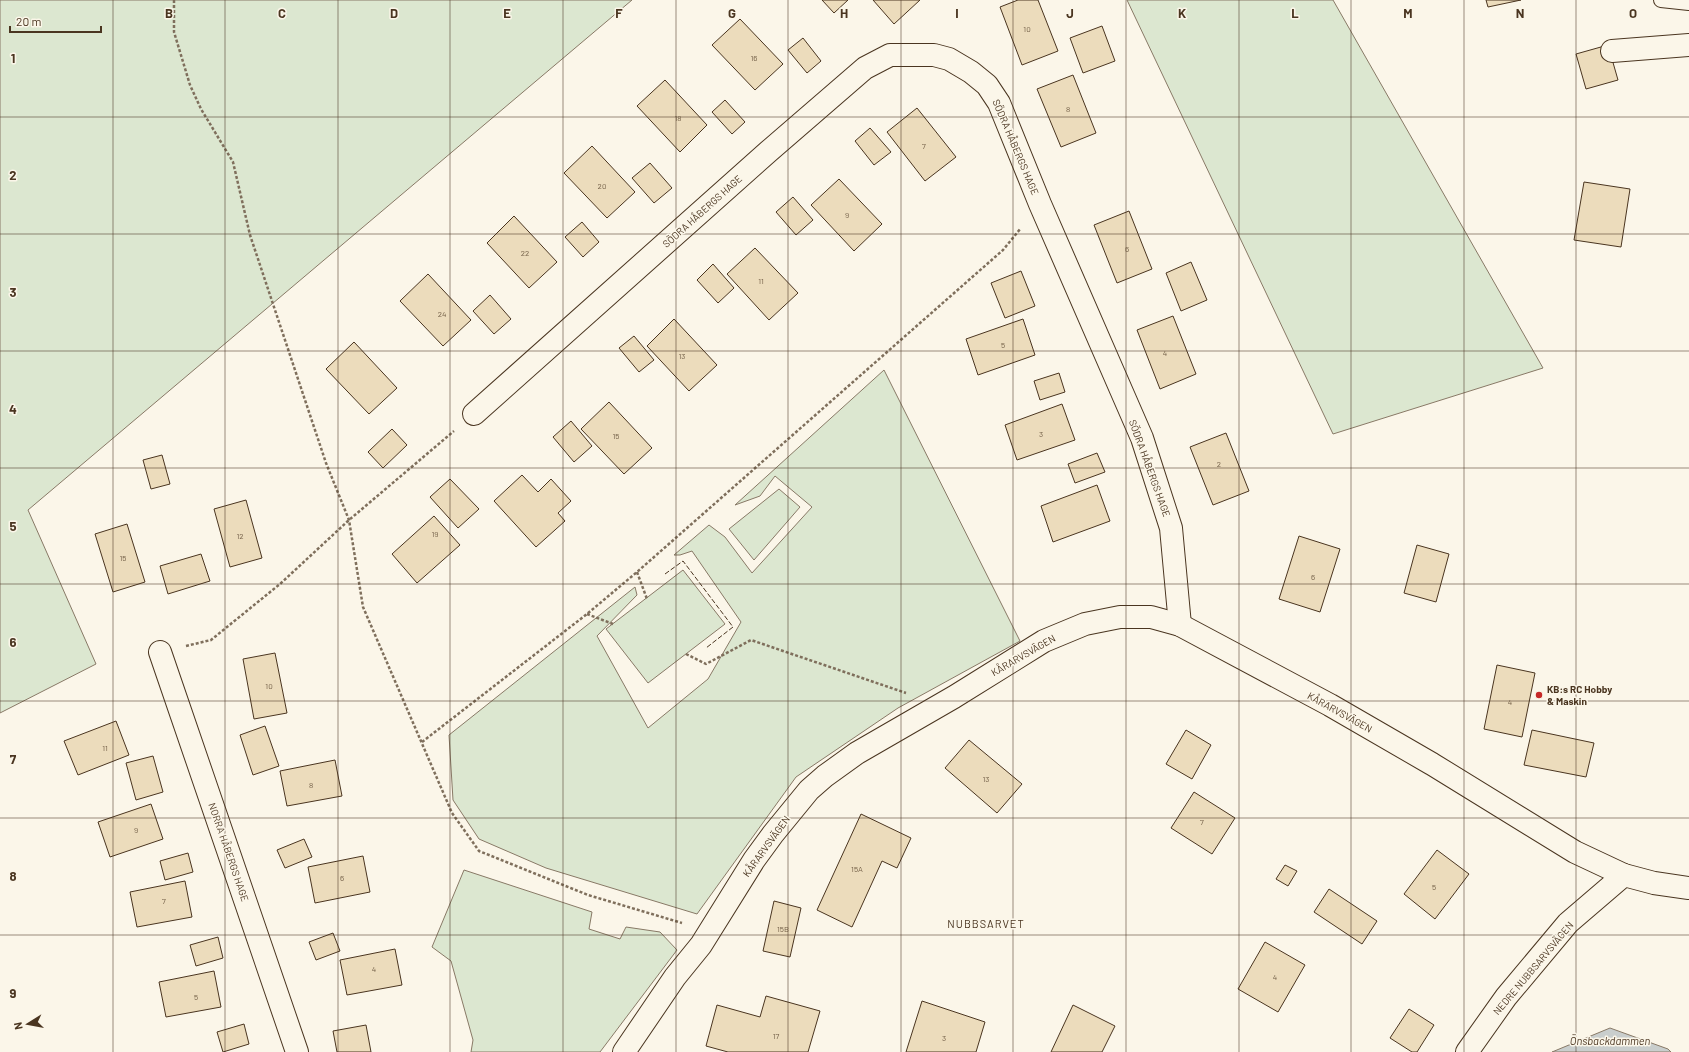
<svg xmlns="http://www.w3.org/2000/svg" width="1689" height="1052" viewBox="0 0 1689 1052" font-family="Barlow,sans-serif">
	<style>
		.green { fill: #dce7d0; stroke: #887966 }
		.water { fill: #c9cecd; stroke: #887966 }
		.building { fill: #ecdcbc; stroke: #4a3520 }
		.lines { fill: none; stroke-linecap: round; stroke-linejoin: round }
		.service-casing { stroke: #4a3520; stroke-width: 16 }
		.minor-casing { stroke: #4a3520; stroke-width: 24 }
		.path { stroke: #7f6f5c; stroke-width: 2.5; stroke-dasharray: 3 2; stroke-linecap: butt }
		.service { stroke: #fbf6e9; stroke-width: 14 }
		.minor { stroke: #fbf6e9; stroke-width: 22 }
		.fence { stroke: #4a3520; stroke-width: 1; stroke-dasharray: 5 2; stroke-linecap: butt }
		.grid { fill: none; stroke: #4a3520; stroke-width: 1; stroke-opacity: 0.55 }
		.poi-dot { fill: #c62828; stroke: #fbf6e9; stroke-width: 1.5 }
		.labels { text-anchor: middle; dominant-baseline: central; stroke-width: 3; stroke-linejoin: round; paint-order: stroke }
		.number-label { font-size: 8px; fill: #725f47 }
		.street-label { font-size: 10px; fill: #4a3520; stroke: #fbf6e9 }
		.poi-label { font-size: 10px; font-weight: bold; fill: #4a3520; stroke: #fbf6e9; text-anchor: start }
		.neighbourhood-label { font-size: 11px; letter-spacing: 1px; fill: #4a3520; stroke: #fbf6e9 }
		.water-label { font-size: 11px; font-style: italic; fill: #4a3520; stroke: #fbf6e9 }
		.grid-label { font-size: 13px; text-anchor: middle; font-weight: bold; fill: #4a3520; stroke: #fbf6e9; stroke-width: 3; stroke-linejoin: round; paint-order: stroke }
	</style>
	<rect width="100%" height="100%" fill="#fbf6e9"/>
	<!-- green -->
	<g class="green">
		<polygon points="0,0 632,0 28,510 96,664 0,713"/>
		<polygon points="1127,0 1333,0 1543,368 1333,434"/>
		<polygon points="884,370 1020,641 898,708 796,777 697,914 546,868 479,839 453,800 449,735 635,587 637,595 597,636 648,728 708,679 741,622 692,551 680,555 674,555 709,525 725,537 752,573 812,507 775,476 760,496 735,505"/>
		<polygon points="779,489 800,507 754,560 729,529"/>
		<polygon points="683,570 725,624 648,683 606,629"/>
		<polygon points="464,870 592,912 589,929 620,939 626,927 660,932 677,950 600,1052 471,1052 473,1040 451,961 432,947"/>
	</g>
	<!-- water -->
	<polygon class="water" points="1610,1028 1668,1049 1671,1052 1552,1052"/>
	<!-- building -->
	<g class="building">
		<polygon points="822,0 848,0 834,13"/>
		<polygon points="873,0 920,0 894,24"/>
		<polygon points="1018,0 1038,0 1058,51 1022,65 1000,7"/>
		<polygon points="1486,0 1521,0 1488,7"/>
		<polygon points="740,19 783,64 755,90 712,45"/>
		<polygon points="1102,26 1115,61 1083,73 1070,38"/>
		<polygon points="803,38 821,61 807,73 788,50"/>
		<polygon points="1608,45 1618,80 1586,89 1576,54"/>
		<polygon points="1073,75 1096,133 1061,147 1037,89"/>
		<polygon points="665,80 707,125 680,152 637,106"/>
		<polygon points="725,100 745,122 732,134 712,112"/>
		<polygon points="917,108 956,157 925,181 887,132"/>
		<polygon points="870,128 891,152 874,165 855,141"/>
		<polygon points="592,146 635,192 607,218 564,173"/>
		<polygon points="650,163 672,188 654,203 632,178"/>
		<polygon points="839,179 882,224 854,251 811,205"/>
		<polygon points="1584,182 1630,189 1621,247 1574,240"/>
		<polygon points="793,197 813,220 796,235 776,212"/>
		<polygon points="1129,211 1152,269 1117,283 1094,225"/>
		<polygon points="514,216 557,262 529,288 487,243"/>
		<polygon points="582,222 599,242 583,257 565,237"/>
		<polygon points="755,248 798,293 769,320 727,274"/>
		<polygon points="1191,262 1207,300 1181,311 1166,273"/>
		<polygon points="713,264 734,288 718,303 697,280"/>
		<polygon points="1021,271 1035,306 1005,318 991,283"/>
		<polygon points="428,274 471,320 443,346 400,301"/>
		<polygon points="490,295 511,319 494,334 473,311"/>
		<polygon points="1173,316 1196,374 1160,389 1137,330"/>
		<polygon points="674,319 717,365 689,391 647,346"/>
		<polygon points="1023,319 1035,355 978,375 966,339"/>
		<polygon points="634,336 654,360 639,372 619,348"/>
		<polygon points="354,342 397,388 369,414 326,369"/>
		<polygon points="1059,373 1065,392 1040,400 1034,381"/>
		<polygon points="609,402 652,448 624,474 581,429"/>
		<polygon points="1062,404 1075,440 1017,460 1005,425"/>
		<polygon points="571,421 592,446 574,462 553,437"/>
		<polygon points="392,429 407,445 383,468 368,452"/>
		<polygon points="1226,433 1249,491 1213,505 1190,447"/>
		<polygon points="1097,453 1105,472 1075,483 1068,464"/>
		<polygon points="162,455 170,484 151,489 143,460"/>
		<polygon points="522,475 538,492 551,479 571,501 558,513 565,521 536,547 494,501"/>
		<polygon points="450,479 479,509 458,528 430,497"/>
		<polygon points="1097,485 1110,521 1053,542 1041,506"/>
		<polygon points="246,500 262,558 230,567 214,509"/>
		<polygon points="434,516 460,545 417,583 392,554"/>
		<polygon points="127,524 145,582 113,592 95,534"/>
		<polygon points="1299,536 1340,549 1320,612 1279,599"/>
		<polygon points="1417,545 1449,554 1436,602 1404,593"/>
		<polygon points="201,554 210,581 168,594 160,566"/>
		<polygon points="275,653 287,713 254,719 243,659"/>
		<polygon points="1497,665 1535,673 1522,737 1484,729"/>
		<polygon points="116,721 129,755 78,775 64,741"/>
		<polygon points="265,726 279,766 253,775 240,735"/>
		<polygon points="1186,730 1211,745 1192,779 1166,764"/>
		<polygon points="1532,730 1594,743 1586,777 1524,765"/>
		<polygon points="969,740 1022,784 997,813 945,768"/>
		<polygon points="153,756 163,792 136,800 126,763"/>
		<polygon points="335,760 342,796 287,806 280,771"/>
		<polygon points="1194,792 1235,818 1212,854 1171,828"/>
		<polygon points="151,804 163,839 110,857 98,822"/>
		<polygon points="861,814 911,838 897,868 882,861 852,927 817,910"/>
		<polygon points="304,839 312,857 285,868 277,850"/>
		<polygon points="1437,850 1469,874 1435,919 1404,894"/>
		<polygon points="188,853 193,872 165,880 160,861"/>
		<polygon points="363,856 370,892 315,903 308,867"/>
		<polygon points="1285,865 1297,871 1288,886 1276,879"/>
		<polygon points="185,881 192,917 137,927 130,892"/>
		<polygon points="1329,889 1377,921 1362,944 1314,912"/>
		<polygon points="774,901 801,908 790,957 763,951"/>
		<polygon points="333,933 340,951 316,960 309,942"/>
		<polygon points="218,937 223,958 196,966 190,945"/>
		<polygon points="1265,942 1305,965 1278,1012 1238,989"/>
		<polygon points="395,949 402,985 347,995 340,960"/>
		<polygon points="214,971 221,1007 166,1017 159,982"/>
		<polygon points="766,996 820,1011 808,1052 728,1052 706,1046 717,1005 760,1017"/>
		<polygon points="922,1001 985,1022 976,1052 906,1052"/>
		<polygon points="1073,1005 1115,1026 1102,1052 1051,1052"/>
		<polygon points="1409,1009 1434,1025 1417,1052 1412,1052 1390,1038"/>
		<polygon points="244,1024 249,1044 223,1052 217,1032"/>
		<polygon points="366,1025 371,1052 337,1052 333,1031"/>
	</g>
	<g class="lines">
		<!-- service casing -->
		<g class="service-casing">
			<polyline id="service" points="1661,0 1689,3"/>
		</g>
		<!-- minor casing -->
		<g class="minor-casing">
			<g id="minor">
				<polyline points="1612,51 1689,45"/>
				<polyline points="474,414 769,151 865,68 890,55 934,55 949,59 971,72 987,85 999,103 1040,204 1142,438 1171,528 1180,625"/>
				<polyline points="160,652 297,1052"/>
				<polyline points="624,1052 675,977 701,945 754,860 773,834 809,790 825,776 857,753 954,697 1044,641 1085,624 1120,617 1151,617 1180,625 1330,705 1432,764 1575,852 1624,875 1654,883 1689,888"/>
				<polyline points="1467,1052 1506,997 1568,923 1624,875"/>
			</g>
		</g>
		<!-- path -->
		<g class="path">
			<polyline points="174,0 174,32 190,85 201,109 233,162 250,235 326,463 349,520 363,607 452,813 479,851 588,895 682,923"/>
			<polyline points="637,572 647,599"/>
			<polyline points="587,614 613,624"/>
			<polyline points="186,646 211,640 280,584 349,520 454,431"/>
			<polyline points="686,654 706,664 751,640 906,693"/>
			<polyline points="422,742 587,614 637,572 1003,250 1021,228"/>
		</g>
		<!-- service -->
		<use href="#service" class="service"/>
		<!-- minor -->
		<use href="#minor" class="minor"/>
		<!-- fence -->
		<polyline class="fence" points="665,574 683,561 733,627 706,648"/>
	</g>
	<!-- grid -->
	<path class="grid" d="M113,0v1052M225,0v1052M338,0v1052M450,0v1052M563,0v1052M676,0v1052M788,0v1052M901,0v1052M1013,0v1052M1126,0v1052M1239,0v1052M1351,0v1052M1464,0v1052M1576,0v1052M0,117h1689M0,234h1689M0,351h1689M0,468h1689M0,584h1689M0,701h1689M0,818h1689M0,935h1689"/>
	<!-- markers -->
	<circle class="poi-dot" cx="1539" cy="695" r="4"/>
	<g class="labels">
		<!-- number labels -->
		<g class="number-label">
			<text x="1027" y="29">10</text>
			<text x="754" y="58">16</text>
			<text x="1068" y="109">8</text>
			<text x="678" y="118">18</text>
			<text x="924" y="146">7</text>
			<text x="602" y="186">20</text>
			<text x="847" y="215">9</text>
			<text x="1127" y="249">6</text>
			<text x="525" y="253">22</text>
			<text x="761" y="281">11</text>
			<text x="442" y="314">24</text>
			<text x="1003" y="345">5</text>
			<text x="1165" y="353">4</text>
			<text x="682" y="356">13</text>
			<text x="1041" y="434">3</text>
			<text x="616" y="436">15</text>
			<text x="1219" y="464">2</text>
			<text x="435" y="534">19</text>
			<text x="240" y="536">12</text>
			<text x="123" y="558">15</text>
			<text x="1313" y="577">6</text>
			<text x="269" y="686">10</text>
			<text x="1510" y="702">4</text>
			<text x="105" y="748">11</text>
			<text x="986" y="779">13</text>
			<text x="311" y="785">8</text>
			<text x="1202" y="822">7</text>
			<text x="136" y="830">9</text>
			<text x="857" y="869">15A</text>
			<text x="342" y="878">6</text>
			<text x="1434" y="887">5</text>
			<text x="164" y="901">7</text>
			<text x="783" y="929">15B</text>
			<text x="374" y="969">4</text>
			<text x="1275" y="977">4</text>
			<text x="196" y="997">5</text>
			<text x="776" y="1036">17</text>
			<text x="944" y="1038">3</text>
		</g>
		<!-- street labels -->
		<g class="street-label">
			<text transform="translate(1016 147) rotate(67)">SÖDRA HÅBERGS HAGE</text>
			<text transform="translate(702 211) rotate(-42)">SÖDRA HÅBERGS HAGE</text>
			<text transform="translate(1150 468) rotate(70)">SÖDRA HÅBERGS HAGE</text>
			<text transform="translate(1023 655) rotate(-30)">KÅRARVSVÄGEN</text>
			<text transform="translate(1340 712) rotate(29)">KÅRARVSVÄGEN</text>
			<text transform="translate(766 846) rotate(-54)">KÅRARVSVÄGEN</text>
			<text transform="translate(229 852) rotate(71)">NORRA HÅBERGS HAGE</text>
			<text transform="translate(1533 968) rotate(-50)">NEDRE NUBBSARVSVÄGEN</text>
		</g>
		<!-- poi labels -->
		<g class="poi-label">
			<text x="1547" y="689">KB:s RC Hobby<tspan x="1547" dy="12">&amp; Maskin</tspan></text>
		</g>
		<!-- neighbourhood labels -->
		<g class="neighbourhood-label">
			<text x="986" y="923">NUBBSARVET</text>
		</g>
		<!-- water labels -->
		<g class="water-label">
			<text x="1610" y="1040">Önsbackdammen</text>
		</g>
	</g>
	<g class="grid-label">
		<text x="169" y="18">B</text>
		<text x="282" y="18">C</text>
		<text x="394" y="18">D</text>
		<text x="507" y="18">E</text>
		<text x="619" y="18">F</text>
		<text x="732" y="18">G</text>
		<text x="844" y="18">H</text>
		<text x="957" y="18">I</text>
		<text x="1070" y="18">J</text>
		<text x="1182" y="18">K</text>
		<text x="1295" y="18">L</text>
		<text x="1408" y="18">M</text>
		<text x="1520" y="18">N</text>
		<text x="1633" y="18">O</text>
		<text x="13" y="63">1</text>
		<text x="13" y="180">2</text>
		<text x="13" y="297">3</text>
		<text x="13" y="414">4</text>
		<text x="13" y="531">5</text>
		<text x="13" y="647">6</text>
		<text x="13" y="764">7</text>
		<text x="13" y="881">8</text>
		<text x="13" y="998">9</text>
	</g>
	<!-- north arrow -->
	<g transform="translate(28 1024) rotate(259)" stroke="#fbf6e9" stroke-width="3" paint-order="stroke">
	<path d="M0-3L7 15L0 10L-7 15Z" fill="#4a3520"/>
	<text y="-6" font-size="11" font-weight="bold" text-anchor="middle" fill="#4a3520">N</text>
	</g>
	<!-- scale -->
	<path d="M10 26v6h91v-6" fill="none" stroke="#4a3520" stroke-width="2"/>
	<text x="16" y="26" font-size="12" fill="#4a3520" stroke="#fbf6e9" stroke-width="3" paint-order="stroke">20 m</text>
</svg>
